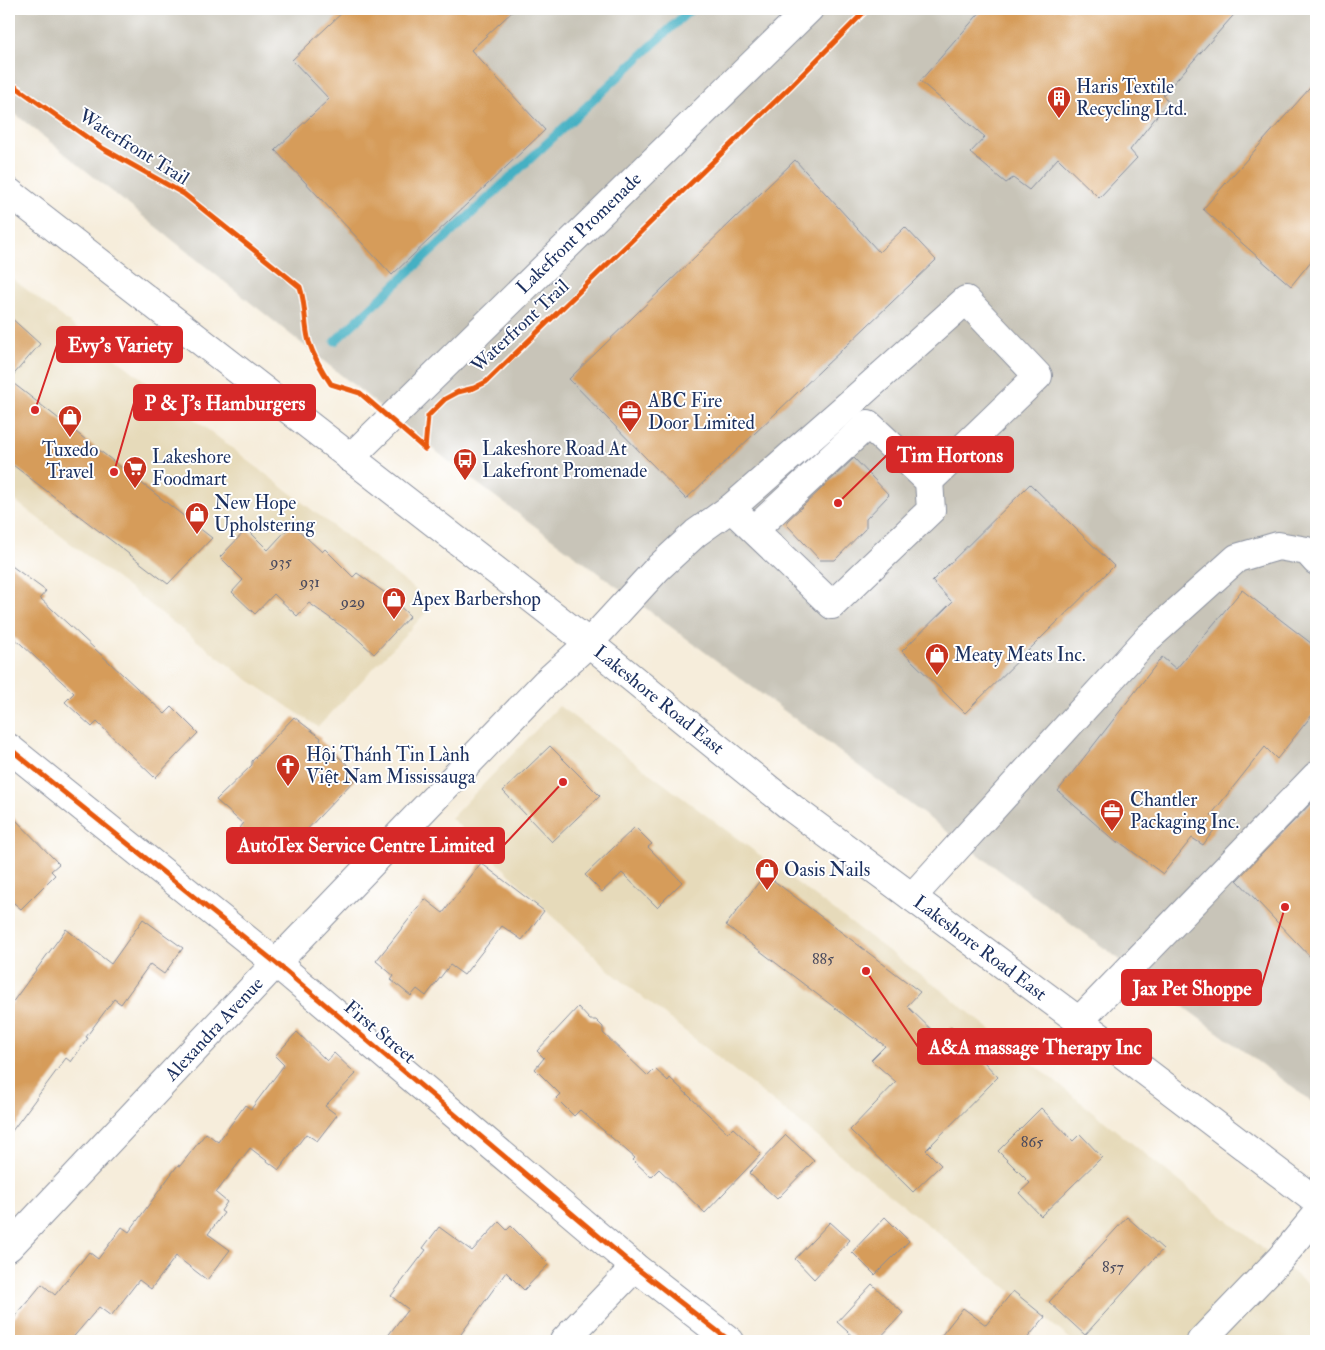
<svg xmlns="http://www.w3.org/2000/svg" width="1325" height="1350" viewBox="0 0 1325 1350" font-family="'IM FELL Double Pica',serif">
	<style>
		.built { fill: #e6daba }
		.industrial { fill: #c8c4b8 }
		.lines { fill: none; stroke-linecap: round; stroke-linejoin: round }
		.stream { stroke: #45b0c3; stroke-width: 9 }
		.building { fill: #d69c5a }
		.minor-casing { stroke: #888e9c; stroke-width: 30 }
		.major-casing { stroke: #888e9c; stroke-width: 30 }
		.minor { stroke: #fff; stroke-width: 28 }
		.major { stroke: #fff; stroke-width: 28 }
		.cycleway-casing { stroke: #fff; stroke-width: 8 }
		.cycleway { stroke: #e8590c; stroke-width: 5 }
		.labels { text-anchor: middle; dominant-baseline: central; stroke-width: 4; stroke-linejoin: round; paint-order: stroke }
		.number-label { font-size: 16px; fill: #4a4a5d }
		.poi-label { font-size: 19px; fill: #1b2f5e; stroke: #fff; text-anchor: start }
		.street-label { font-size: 19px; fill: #1b2f5e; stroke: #fff }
		.leader { fill: none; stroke: #d62828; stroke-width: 2 }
		.callout-dot { fill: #d62828; stroke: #fff; stroke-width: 2 }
		.callout { fill: #d62828; stroke: #d62828; stroke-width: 2 }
		.callout-label { font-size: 20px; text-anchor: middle; font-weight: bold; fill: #fff }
	</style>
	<rect width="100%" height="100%" fill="#fff"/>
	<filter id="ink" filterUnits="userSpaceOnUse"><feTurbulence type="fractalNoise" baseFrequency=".02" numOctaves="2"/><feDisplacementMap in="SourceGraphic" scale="10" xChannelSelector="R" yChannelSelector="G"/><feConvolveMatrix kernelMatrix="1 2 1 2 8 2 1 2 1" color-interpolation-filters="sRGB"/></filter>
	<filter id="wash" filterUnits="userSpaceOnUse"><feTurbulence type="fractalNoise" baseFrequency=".0096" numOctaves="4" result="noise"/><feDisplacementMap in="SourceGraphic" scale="20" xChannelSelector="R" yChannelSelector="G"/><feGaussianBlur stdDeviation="1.12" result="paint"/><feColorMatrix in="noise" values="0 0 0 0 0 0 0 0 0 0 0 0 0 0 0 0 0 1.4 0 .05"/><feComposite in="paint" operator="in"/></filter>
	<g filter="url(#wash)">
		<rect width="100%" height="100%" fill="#f6eddb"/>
		<!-- built -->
		<g class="built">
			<polygon points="9,276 434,604 318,727 244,677 9,496"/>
			<polygon points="559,706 941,990 1316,1291 1316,1341 1073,1341 611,972 451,818"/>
		</g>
		<!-- industrial -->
		<polygon class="industrial" points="9,9 1316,9 1316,1105 462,472 9,109"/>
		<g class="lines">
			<!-- stream -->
			<polyline class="stream" points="335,341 691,9"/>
		</g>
		<g id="blocks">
			<!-- building -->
			<g class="building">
				<polygon points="346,9 515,9 471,50 545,130 392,275 275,150 329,99 292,60"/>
				<polygon points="983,9 1239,9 1163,95 1168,102 1130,150 1137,158 1099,198 1058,158 1029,190 1013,178 1006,183 970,153 985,137 920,81"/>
				<polygon points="1316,81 1316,255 1291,286 1203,209"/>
				<polygon points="795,160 879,252 905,227 936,260 686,499 569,379"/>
				<polygon points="9,316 40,344 9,380 212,538 168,584 9,462"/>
				<polygon points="854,458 889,495 866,519 866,528 835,560 820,560 787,525 787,521"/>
				<polygon points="1030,484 1114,566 965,713 902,651 952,602 932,581"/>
				<polygon points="292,524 322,552 325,549 353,577 357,573 388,595 410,616 374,654 351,633 309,603 297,616 274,594 255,614 232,592 243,580 220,557 247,529 268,550"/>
				<polygon points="9,564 46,591 40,598 165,714 172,707 198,733 155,778 97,722 92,727 65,702 74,693 9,633"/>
				<polygon points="1242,590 1316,647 1316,710 1277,759 1265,747 1211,815 1220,822 1203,845 1192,838 1163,874 1118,841 1117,843 1058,791 1162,657 1176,669"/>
				<polygon points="294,717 321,738 320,740 359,775 279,859 261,842 257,845 240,828 243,824 216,800 252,765 252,761"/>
				<polygon points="550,746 600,796 552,842 503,791"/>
				<polygon points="1316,798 1316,963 1237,880"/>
				<polygon points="9,813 59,864 51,871 55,875 21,909 9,899"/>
				<polygon points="635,827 652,844 648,847 682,882 657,907 622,873 602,892 585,875"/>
				<polygon points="481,863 544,911 522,940 502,926 464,975 450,965 426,996 417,989 411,996 391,980 394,976 376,961 425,899 443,913"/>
				<polygon points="765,874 920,992 907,1006 940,1038 951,1027 998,1077 926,1150 941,1165 913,1192 850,1130 896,1082 871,1060 885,1046 726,925"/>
				<polygon points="143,919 183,948 164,974 150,964 121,1004 114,999 86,1037 88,1038 71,1062 66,1058 9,1135 9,1007 66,929 111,964"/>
				<polygon points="578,1007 590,1020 596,1020 603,1027 603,1033 648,1076 655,1069 668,1081 670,1078 728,1133 733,1128 761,1154 705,1213 659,1169 651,1177 633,1160 635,1158 580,1110 574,1116 556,1098 560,1094 535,1069 544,1058 537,1051"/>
				<polygon points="297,1032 327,1061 334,1053 356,1074 325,1106 337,1115 317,1141 306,1134 279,1170 250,1148 216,1193 227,1202 221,1211 224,1213 208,1234 230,1250 207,1280 176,1256 151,1289 139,1280 111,1316 99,1307 70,1341 9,1341 9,1324 42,1284 55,1295 89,1252 98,1259 122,1227 129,1232 172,1173 178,1165 180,1166 206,1133 218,1142 245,1105 251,1109 284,1065 275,1056"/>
				<polygon points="1041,1108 1073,1141 1080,1134 1102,1157 1041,1216 1019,1193 1030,1183 998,1151"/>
				<polygon points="786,1135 814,1161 777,1199 749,1173"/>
				<polygon points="885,1217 909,1241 875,1275 852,1252"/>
				<polygon points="1127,1217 1163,1249 1085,1335 1049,1302"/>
				<polygon points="499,1222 507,1230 511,1226 549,1264 524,1290 506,1272 456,1341 384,1341 408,1309 391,1296 426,1250 423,1248 439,1227 472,1251"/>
				<polygon points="830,1222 850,1240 814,1279 795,1259"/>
				<polygon points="872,1284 903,1313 877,1341 858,1341 837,1322"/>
				<polygon points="1013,1291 1045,1317 1025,1341 937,1341 963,1308 986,1325"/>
			</g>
		</g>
	</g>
	<g filter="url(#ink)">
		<use href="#blocks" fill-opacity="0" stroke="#888e9c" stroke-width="1"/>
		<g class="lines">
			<!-- minor casing -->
			<g class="minor-casing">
				<g id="minor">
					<polyline points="350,458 809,9"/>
					<polyline points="731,508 832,605 931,510 929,481 868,424 754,530"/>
					<polyline points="9,748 276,963 635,1267 730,1341"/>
					<polyline points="912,897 1148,638 1237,558 1278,546 1307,551 1316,561"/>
					<polyline points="1079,1021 1316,776"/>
					<polyline points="9,1247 276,963 546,682 589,643 657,569 696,533 731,508 854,400 966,300 1038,376 929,481"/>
					<polyline points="564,1341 635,1267"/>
					<polyline points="1201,1341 1280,1259 1316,1216"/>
				</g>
			</g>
			<!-- major casing -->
			<g class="major-casing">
				<polyline id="major" points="9,192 589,643 792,808 1079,1021 1316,1201"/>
			</g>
			<!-- minor -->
			<use href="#minor" class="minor"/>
			<!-- major -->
			<use href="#major" class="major"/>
			<!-- cycleway casing -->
			<g class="cycleway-casing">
				<g id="cycleway">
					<path d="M9,82l93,66 82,46 116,93c6,18 4,37 9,55 5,15 13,29 22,42l29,9 65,56"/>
					<polyline points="425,449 428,416 445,399 458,392 474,388 486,382 791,86 867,9"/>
					<polyline points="9,748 276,963 635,1267 730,1341"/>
				</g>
			</g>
			<!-- cycleway -->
			<use href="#cycleway" class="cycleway"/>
		</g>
	</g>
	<!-- icons -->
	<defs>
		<g id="building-pin" transform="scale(1.25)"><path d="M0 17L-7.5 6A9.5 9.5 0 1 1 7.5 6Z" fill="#c8321e" stroke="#fff"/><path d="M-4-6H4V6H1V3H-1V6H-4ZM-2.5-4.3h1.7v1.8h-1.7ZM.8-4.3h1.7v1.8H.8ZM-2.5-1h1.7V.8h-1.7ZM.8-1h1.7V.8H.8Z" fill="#fff"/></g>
		<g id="office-pin" transform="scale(1.25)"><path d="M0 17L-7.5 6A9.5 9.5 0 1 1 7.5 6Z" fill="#c8321e" stroke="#fff"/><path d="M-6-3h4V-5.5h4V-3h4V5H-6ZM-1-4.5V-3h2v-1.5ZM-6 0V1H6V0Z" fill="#fff"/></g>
		<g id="shop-pin" transform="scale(1.25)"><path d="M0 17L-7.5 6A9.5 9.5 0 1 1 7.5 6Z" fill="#c8321e" stroke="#fff"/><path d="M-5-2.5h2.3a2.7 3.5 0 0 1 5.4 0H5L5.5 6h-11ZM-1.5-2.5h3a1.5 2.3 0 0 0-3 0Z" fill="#fff"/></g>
		<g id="bus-pin" transform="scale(1.25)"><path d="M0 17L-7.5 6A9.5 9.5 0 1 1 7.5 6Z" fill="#c8321e" stroke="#fff"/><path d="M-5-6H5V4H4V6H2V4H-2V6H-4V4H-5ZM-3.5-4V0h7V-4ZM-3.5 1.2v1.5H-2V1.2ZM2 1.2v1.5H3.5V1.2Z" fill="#fff"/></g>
		<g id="supermarket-pin" transform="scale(1.25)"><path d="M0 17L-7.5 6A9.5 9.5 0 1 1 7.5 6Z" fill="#c8321e" stroke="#fff"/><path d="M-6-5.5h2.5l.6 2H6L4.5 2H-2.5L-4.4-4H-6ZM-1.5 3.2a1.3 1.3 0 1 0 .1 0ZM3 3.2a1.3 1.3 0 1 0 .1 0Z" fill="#fff"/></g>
		<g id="church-pin" transform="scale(1.25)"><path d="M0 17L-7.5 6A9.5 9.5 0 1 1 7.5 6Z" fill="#c8321e" stroke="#fff"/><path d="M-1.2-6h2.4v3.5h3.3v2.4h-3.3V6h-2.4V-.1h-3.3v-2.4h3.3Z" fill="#fff"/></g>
	</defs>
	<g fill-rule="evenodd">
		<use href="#building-pin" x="1059" y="98"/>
		<use href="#office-pin" x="630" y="412"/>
		<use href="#shop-pin" x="70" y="417"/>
		<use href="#bus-pin" x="465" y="460"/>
		<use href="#supermarket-pin" x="135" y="468"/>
		<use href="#shop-pin" x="197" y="514"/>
		<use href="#shop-pin" x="394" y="599"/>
		<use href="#shop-pin" x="937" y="655"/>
		<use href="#church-pin" x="288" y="766"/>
		<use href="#office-pin" x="1112" y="811"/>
		<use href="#shop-pin" x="767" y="870"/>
	</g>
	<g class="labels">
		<!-- number labels -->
		<g class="number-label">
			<text x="281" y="562">935</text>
			<text x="310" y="582">931</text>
			<text x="353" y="602">929</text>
			<text x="823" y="959">885</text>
			<text x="1032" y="1142">865</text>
			<text x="1113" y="1267">857</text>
		</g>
		<!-- poi labels -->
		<g class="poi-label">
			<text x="1076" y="87">Haris Textile<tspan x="1076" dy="22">Recycling Ltd.</tspan></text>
			<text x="648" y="401">ABC Fire<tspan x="648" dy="22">Door Limited</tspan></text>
			<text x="482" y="449">Lakeshore Road At<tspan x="482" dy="22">Lakefront Promenade</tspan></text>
			<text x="70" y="450" text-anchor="middle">Tuxedo<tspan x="70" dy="22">Travel</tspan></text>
			<text x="152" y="457">Lakeshore<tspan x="152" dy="22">Foodmart</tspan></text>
			<text x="214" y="503">New Hope<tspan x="214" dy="22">Upholstering</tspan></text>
			<text x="412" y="599">Apex Barbershop</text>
			<text x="954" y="655">Meaty Meats Inc.</text>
			<text x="306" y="755">Hội Thánh Tin Lành<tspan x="306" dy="22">Việt Nam Mississauga</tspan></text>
			<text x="1130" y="800">Chantler<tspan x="1130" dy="22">Packaging Inc.</tspan></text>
			<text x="784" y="870">Oasis Nails</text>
		</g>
		<!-- street labels -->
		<g class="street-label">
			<text transform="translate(134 147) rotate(32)">Waterfront Trail</text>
			<text transform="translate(579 233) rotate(-44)">Lakefront Promenade</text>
			<text transform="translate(520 326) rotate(-43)">Waterfront Trail</text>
			<text transform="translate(659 700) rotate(39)">Lakeshore Road East</text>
			<text transform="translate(980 948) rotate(37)">Lakeshore Road East</text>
			<text transform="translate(214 1029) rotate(-47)">Alexandra Avenue</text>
			<text transform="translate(380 1032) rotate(40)">First Street</text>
		</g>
	</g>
	<!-- callouts -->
	<path class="leader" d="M35 410L57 345M114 472L134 403M838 503L887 455M563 782L504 845M1285 907L1261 988M866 971L918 1047"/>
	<g class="callout-dot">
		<circle cx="35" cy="410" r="5"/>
		<circle cx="114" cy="472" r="5"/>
		<circle cx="838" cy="503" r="5"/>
		<circle cx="563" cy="782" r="5"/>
		<circle cx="1285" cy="907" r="5"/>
		<circle cx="866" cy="971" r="5"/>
	</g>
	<g class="callout">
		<rect x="57" y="327" width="125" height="35" rx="5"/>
		<rect x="134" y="385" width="181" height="35" rx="5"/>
		<rect x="887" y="437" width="126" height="35" rx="5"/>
		<rect x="227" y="828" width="277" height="35" rx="5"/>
		<rect x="1122" y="970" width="139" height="35" rx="5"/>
		<rect x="918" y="1029" width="233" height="35" rx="5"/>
	</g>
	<g class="callout-label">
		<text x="120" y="352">Evy's Variety</text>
		<text x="225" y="410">P &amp; J's Hamburgers</text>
		<text x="950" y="462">Tim Hortons</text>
		<text x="366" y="852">AutoTex Service Centre Limited</text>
		<text x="1192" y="995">Jax Pet Shoppe</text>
		<text x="1035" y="1054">A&amp;A massage Therapy Inc</text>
	</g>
	<!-- margin -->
	<rect width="1325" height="1350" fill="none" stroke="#fff" stroke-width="30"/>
</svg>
